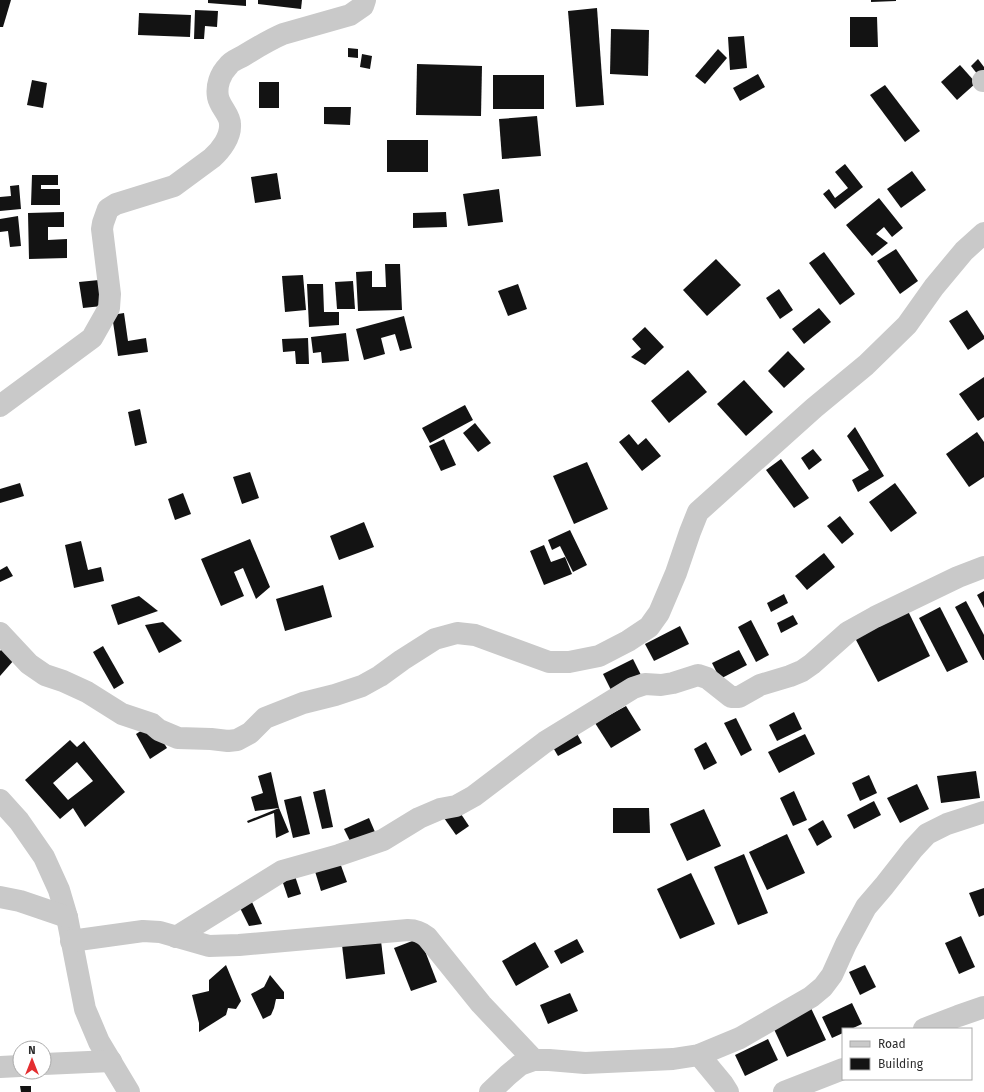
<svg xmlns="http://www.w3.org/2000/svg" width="984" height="1092" viewBox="0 0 984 1092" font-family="'Fira Sans',sans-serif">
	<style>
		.building { fill: #131313; fill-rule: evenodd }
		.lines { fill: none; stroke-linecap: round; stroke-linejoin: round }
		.minor { stroke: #c9c9c9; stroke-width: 22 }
	</style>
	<rect width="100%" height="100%" fill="#fff"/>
	<!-- building -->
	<g class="building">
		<polygon points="0,0 11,0 3,27 0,27"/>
		<polygon points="208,0 246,0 246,6 208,3"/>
		<polygon points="258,0 302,0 301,9 258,4"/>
		<polygon points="871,0 896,0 896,1 871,2"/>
		<polygon points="597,8 604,105 576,107 568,11"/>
		<polygon points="195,10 218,11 217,27 205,26 204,39 194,39"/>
		<polygon points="139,13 191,15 190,37 138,35"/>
		<polygon points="850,17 877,17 878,47 850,47"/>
		<polygon points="611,29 649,30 648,76 610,74"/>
		<polygon points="744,36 747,68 730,70 728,37"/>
		<polygon points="348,48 358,49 358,58 348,57"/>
		<polygon points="718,49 727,58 705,84 695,76"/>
		<polygon points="362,54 372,56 370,69 360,67"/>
		<polygon points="978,59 984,67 984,71 978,75 971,66"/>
		<polygon points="417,64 482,66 481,116 416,115"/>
		<polygon points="960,65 976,83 957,100 941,82"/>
		<polygon points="758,74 765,87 740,101 733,88"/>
		<rect x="493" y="75" width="51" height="34"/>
		<polygon points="32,80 47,83 43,108 27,105"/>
		<rect x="259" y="82" width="20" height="26"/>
		<polygon points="885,85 920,131 905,142 870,95"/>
		<polygon points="324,107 351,107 350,125 324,124"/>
		<polygon points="537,116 541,156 502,159 499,119"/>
		<rect x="387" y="140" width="41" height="32"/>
		<polygon points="845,164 863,187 835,209 823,194 829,189 835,198 848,188 835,172"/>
		<polygon points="912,171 926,190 901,208 887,189"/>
		<polygon points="277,173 281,199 255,203 251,177"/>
		<polygon points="32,175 58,175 58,185 41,185 41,189 60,189 60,205 31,205"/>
		<polygon points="19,185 21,209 0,211 0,197 11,196 10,186"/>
		<polygon points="499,189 503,222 468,226 463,194"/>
		<polygon points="879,198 903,228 892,237 884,227 876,234 888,243 872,256 846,225"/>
		<polygon points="64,212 64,227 48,227 48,240 67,239 67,258 29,259 28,213"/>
		<polygon points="446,212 447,227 413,228 413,213"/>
		<polygon points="18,216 21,246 10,247 8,231 0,232 0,219"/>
		<polygon points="896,249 918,281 900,294 877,261"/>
		<polygon points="824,252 855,294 840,305 809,263"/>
		<polygon points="716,259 741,285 707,316 683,290"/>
		<polygon points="385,264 400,264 402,310 358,311 356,272 372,271 372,287 386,287"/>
		<polygon points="303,275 306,310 285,312 282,276"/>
		<polygon points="99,280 102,306 83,308 79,282"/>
		<polygon points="353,281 355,309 337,309 335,282"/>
		<polygon points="307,284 323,284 324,312 339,312 339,325 309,327"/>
		<polygon points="518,284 527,309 508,316 498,291"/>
		<polygon points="779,289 793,310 780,319 766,298"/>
		<polygon points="819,308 831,322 804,344 792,329"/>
		<polygon points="967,310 984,336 984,339 968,350 949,321"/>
		<polygon points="124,313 128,341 146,338 148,352 118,356 112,315"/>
		<polygon points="404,316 412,348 400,351 395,334 381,338 385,354 364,360 356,329"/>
		<polygon points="645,327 664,347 645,365 631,357 641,349 632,339"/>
		<polygon points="346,333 349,361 322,363 321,352 313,353 311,337"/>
		<polygon points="308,338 309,364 296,364 295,351 283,352 282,339"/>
		<polygon points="788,351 805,369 784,388 768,371"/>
		<polygon points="688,370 707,392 669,423 651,401"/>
		<polygon points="984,377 984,417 978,421 959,394"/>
		<polygon points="744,380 773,412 746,436 717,404"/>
		<polygon points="465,405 473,420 430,443 422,428"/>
		<polygon points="140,409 147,443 135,446 128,412"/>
		<polygon points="475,423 491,443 478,452 463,433"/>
		<polygon points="855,427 884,476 858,492 852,480 869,470 847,436"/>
		<polygon points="977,432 984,442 984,477 969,487 946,454"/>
		<polygon points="629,434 638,445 646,438 661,456 642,471 619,442"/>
		<polygon points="444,439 456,465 441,471 429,446"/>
		<polygon points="813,449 822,460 809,470 801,458"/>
		<polygon points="781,459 809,498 794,508 766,470"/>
		<polygon points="587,462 608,509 574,524 553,476"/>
		<polygon points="250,472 259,498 242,504 233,477"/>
		<polygon points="20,483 24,496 0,503 0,489"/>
		<polygon points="895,483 917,513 891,532 869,502"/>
		<polygon points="183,493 191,514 175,520 168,499"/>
		<polygon points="840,516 854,534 842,544 827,526"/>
		<polygon points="364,522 374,547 339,560 330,536"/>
		<polygon points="570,530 587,565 573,572 560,546 552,550 548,540"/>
		<polygon points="250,539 270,587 256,599 243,568 234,572 244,596 221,606 201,559"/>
		<polygon points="81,541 88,570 101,567 104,581 74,588 65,545"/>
		<polygon points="544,545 551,562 565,557 572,574 544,585 530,551"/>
		<polygon points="824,553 835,567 807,590 795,576"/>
		<polygon points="7,566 13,576 0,582 0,570"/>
		<polygon points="323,585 332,617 285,631 276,599"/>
		<polygon points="984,591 984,608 977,595"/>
		<polygon points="784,594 788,603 771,612 767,603"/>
		<polygon points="139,596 158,611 118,625 111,605"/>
		<polygon points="966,601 984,635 984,660 983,660 955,607"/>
		<polygon points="940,607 968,662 947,672 919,618"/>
		<polygon points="908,611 930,656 878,682 855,638"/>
		<polygon points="793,615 798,624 781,633 777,623"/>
		<polygon points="751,620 769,655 756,662 738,627"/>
		<polygon points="163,622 182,641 159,653 145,625"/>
		<polygon points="680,626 689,644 654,661 645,644"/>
		<polygon points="103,646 124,683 114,689 93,652"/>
		<polygon points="2,649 14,660 0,676 0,651"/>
		<polygon points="739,650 747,665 720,679 712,663"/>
		<polygon points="633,659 641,675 611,690 603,674"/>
		<polygon points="626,706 641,730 611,748 595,723"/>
		<polygon points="794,712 802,729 777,741 769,725"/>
		<polygon points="736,718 752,750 741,756 724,723"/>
		<polygon points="152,724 167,748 150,759 136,734"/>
		<polygon points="575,730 582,743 558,756 551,744"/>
		<polygon points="805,734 815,754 779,773 768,752"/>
		<path d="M70,740l7,7 7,-6 41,51 -40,35 -12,-19 -13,11 -35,-39zM77,762l16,19 -25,19 -15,-17z"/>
		<polygon points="706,742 717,763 704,770 694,749"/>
		<polygon points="976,771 980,798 941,803 937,776"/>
		<polygon points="271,772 279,808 255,811 251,797 263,793 258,776"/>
		<polygon points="869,775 877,793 860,801 852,783"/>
		<polygon points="917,784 929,809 900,823 887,798"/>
		<polygon points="325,789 333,827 322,829 313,792"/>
		<polygon points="794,791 807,820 793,826 780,798"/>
		<polygon points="301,796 310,834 293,838 284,800"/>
		<polygon points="874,801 881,815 854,829 847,815"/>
		<polygon points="279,808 289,832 276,838 274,813 248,823 247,821"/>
		<polygon points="457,808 469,826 456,835 444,818"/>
		<polygon points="613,808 649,808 650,833 613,833"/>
		<polygon points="704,809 721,846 687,861 670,824"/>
		<polygon points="369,818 375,832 351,843 344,829"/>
		<polygon points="823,820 832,837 817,846 808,829"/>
		<polygon points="787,834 805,873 767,890 749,852"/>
		<polygon points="744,854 768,913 738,925 714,867"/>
		<polygon points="339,860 347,882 321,891 314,868"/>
		<polygon points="294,873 301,894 288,898 281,877"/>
		<polygon points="691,873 715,924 680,939 657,889"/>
		<polygon points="984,888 984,915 979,917 969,893"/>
		<polygon points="252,902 262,924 249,926 239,906"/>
		<polygon points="961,936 975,967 959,974 945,943"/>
		<polygon points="420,938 437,982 411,991 394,948"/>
		<polygon points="577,939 584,952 561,964 554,951"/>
		<polygon points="381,941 385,974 346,979 342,945"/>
		<polygon points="535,942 549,967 516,986 502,961"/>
		<polygon points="226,965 241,1001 236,1009 228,1008 226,1015 199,1032 199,1023 192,995 209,991 209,980"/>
		<polygon points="865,965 876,987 860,995 849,972"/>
		<polygon points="270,975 284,992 284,999 276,999 274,1008 271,1015 263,1019 251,994 264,987"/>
		<polygon points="570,993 578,1011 548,1024 540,1005"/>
		<polygon points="852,1003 862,1024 851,1029 843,1029 843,1033 832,1038 822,1017"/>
		<polygon points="811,1008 826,1040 787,1057 772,1025"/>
		<polygon points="768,1039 778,1060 745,1076 735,1055"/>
		<polygon points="20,1086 31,1086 31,1092 21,1092"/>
	</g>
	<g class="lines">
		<!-- minor -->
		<g class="minor">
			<polyline points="983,81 984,81"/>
			<path d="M0,406l92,-68 17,-30 1,-14 -8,-65 1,-6 5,-14 8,-5 58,-18 38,-28c9,-8 19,-21 18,-34 0,-9 -10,-17 -12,-27 -2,-11 2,-23 10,-31 3,-5 10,-7 15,-10 13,-8 26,-16 40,-22l67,-19 13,-9 2,-6"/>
			<polyline points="0,633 29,664 45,675 63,681 87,692 122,714 152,724 159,730 178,738 211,739 228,741 237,740 250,733 265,718 303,703 335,695 362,686 380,676 402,660 435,639 457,633 475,635 549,662 569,662 599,656 628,641 649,627 659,613 676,573 690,532 698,512 814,408 866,365 907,325 934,287 964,251 984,233"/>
			<polyline points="0,800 19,821 44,857 59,890 67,917 85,1009 99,1042 129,1092"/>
			<polyline points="0,897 20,901 67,917"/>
			<polyline points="176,937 282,871 339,855 383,840 419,818 440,809 456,806 474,796 545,742 633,688 645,684 661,685 673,683 698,675 707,678 731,697 739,697 760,685 790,676 802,671 812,664 848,632 875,617 958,577 984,567"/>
			<path d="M71,941l72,-10 17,1 49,14 30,-1 169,-15c8,0 13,2 19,7l54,67 53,56"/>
			<polyline points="924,1029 958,1016 984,1007"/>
			<polyline points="699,1055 723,1084 728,1092"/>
			<polyline points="44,1064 111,1061"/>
			<polyline points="0,1067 20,1066"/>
			<polyline points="490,1092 508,1075 520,1065 534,1060 549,1060 585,1063 673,1059 699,1055 740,1038 811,997 823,987 832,975 846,944 866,907 884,886 913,849 927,834 947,824 984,812"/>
			<polyline points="784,1092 843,1069"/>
		</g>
	</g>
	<!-- legend -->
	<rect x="842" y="1028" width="130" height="52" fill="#ffffff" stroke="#ababab"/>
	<rect x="850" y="1041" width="20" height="6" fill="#c9c9c9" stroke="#ababab"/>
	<text x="878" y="1048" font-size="12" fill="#2c2c2c">Road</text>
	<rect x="850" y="1058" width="20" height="12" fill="#131313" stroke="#ababab"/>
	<text x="878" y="1068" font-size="12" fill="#2c2c2c">Building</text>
	<!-- north arrow -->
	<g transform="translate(32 1060)"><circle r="19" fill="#ffffff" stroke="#ababab"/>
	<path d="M0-3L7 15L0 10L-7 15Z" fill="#e42e30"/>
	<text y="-6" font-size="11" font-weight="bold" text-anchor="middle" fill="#2c2c2c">N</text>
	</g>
</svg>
